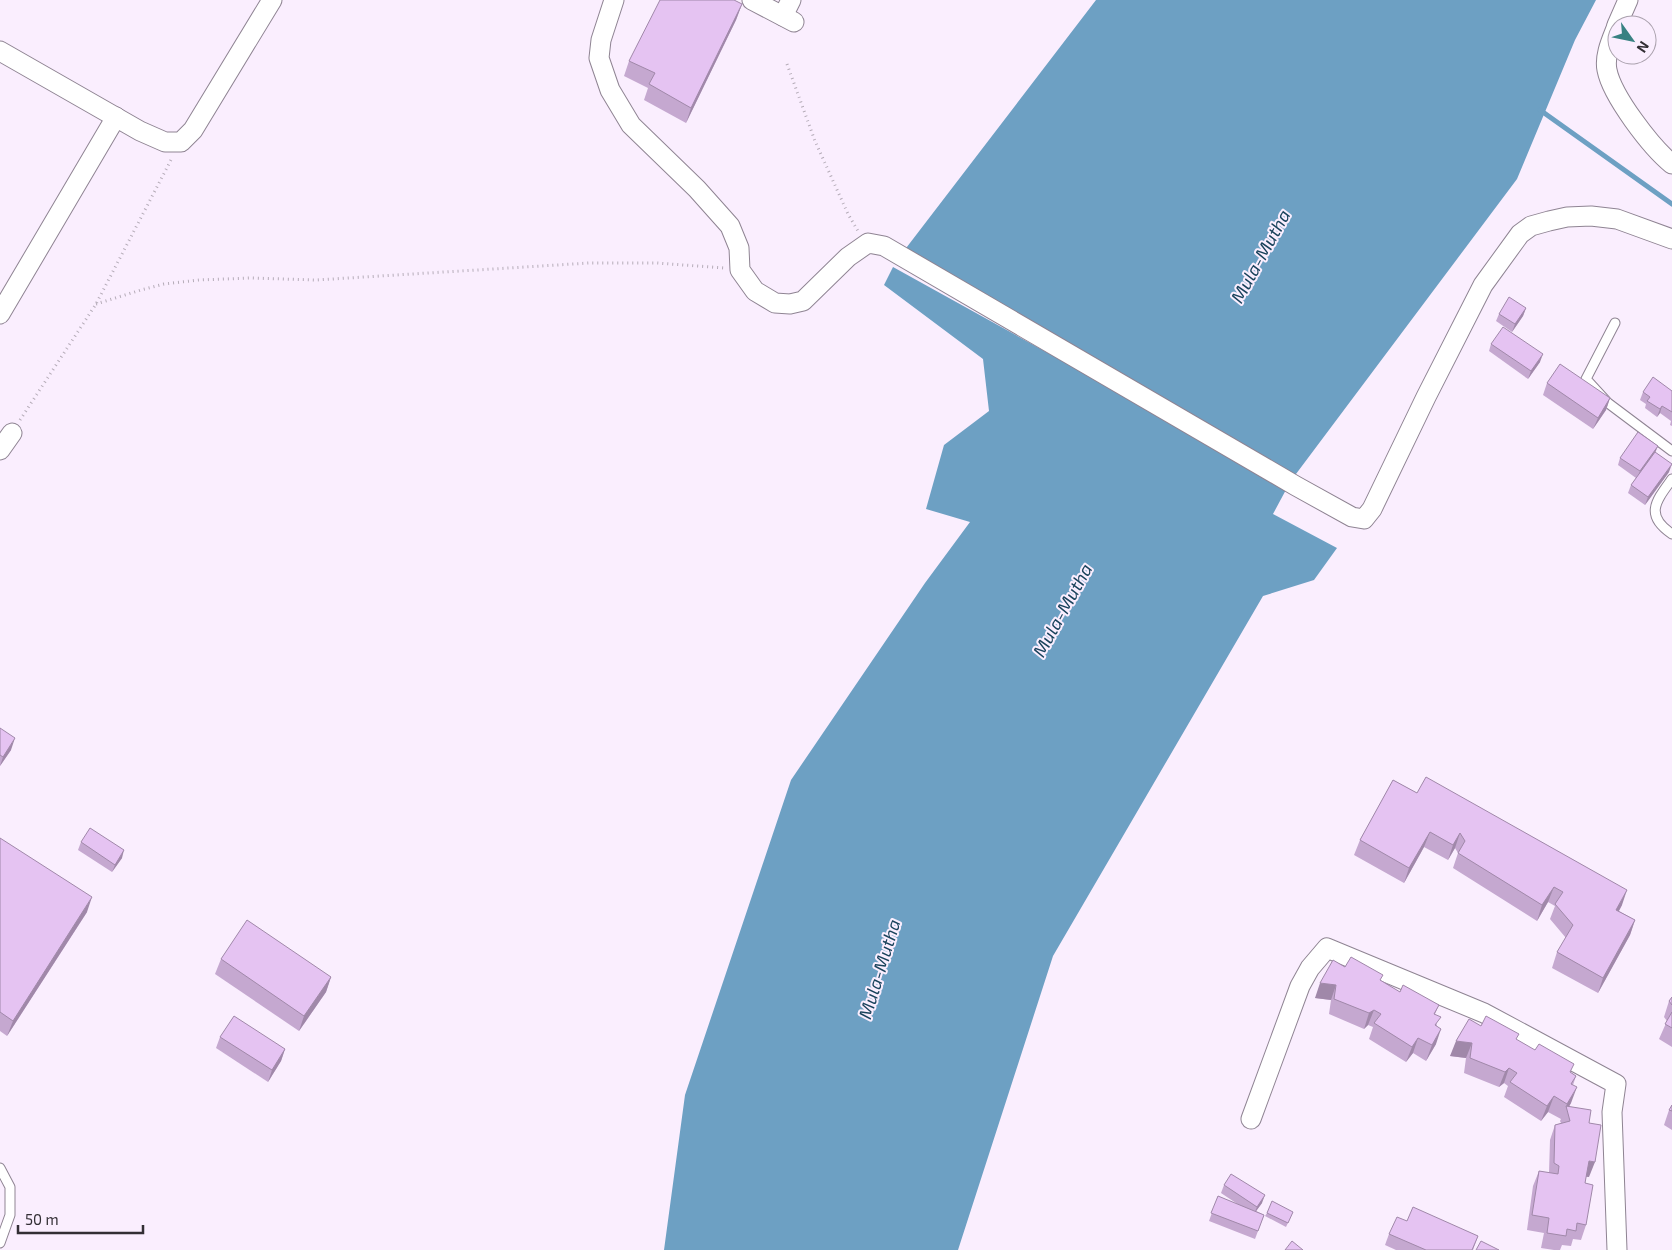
<svg xmlns="http://www.w3.org/2000/svg" width="1672" height="1250" viewBox="0 0 1672 1250" font-family="'Exo 2',sans-serif">
	<style>
		.water { fill: #6da0c3 }
		.lines { fill: none; stroke-linecap: round; stroke-linejoin: round }
		.stream { stroke: #6da0c3; stroke-width: 5 }
		.lane-casing { stroke: #8f8493; stroke-width: 11 }
		.street-casing { stroke: #8f8493; stroke-width: 21 }
		.path { stroke: #b5acb8; stroke-width: 3; stroke-dasharray: 1 4; stroke-linecap: butt }
		.lane { stroke: #fff; stroke-width: 9 }
		.street { stroke: #fff; stroke-width: 19 }
		.wall { fill: #c5a8d0 }
		.shaded-wall { fill: #a088a9 }
		.building { fill: #e5c3f2; stroke: #a088a9 }
		.labels { text-anchor: middle; dominant-baseline: central; stroke-width: 4; stroke-linejoin: round; paint-order: stroke }
		.water-label { font-size: 18px; font-style: italic; fill: #1a435c; stroke: #faeefe }
	</style>
	<rect width="100%" height="100%" fill="#faeefe"/>
	<!-- water -->
	<g class="water">
		<polygon points="1096,0 1596,0 1575,40 1517,179 1290,482 900,256"/>
		<polygon points="893,267 1288,486 1273,514 1337,548 1314,580 1263,596 1053,956 958,1250 664,1250 685,1095 791,780 925,583 970,522 926,509 944,445 989,411 983,359 884,285"/>
	</g>
	<g class="lines">
		<!-- stream -->
		<polyline class="stream" points="1540,110 1672,204"/>
		<!-- lane casing -->
		<g class="lane-casing">
			<g id="lane">
				<polyline points="1615,323 1586,379 1608,403 1672,451"/>
				<path d="M1672,479c-16,22 -28,36 0,55"/>
				<polyline points="0,1168 10,1187 10,1215 0,1243"/>
			</g>
		</g>
		<!-- street casing -->
		<g class="street-casing">
			<g id="street">
				<polyline points="614,0 601,40 599,58 610,90 631,125 697,189 730,226 739,248 740,270 755,291 775,303 790,304 803,301 848,257 868,243 884,246 1296,486 1352,517 1364,519 1372,509 1426,397 1483,285 1520,234 1531,226 1549,221 1567,217 1591,216 1617,219 1672,239"/>
				<polyline points="752,0 794,22"/>
				<polyline points="783,16 791,0"/>
				<polyline points="1617,25 1628,0"/>
				<path d="M1617,26c-5,13 -13,29 -10,44 5,26 44,77 65,94"/>
				<polyline points="0,51 140,131 165,142 181,142 193,130 272,0"/>
				<polyline points="0,314 116,117"/>
				<polyline points="0,450 12,433"/>
				<polyline points="1251,1119 1300,986 1310,968 1327,948 1484,1013 1616,1084 1612,1112 1617,1250"/>
			</g>
		</g>
		<!-- path -->
		<g class="path">
			<polyline points="787,64 815,141 848,214 858,231"/>
			<polyline points="96,304 141,290 164,284 199,280 251,278 316,280 589,263 657,263 724,268"/>
			<polyline points="20,420 96,304 172,158"/>
		</g>
		<!-- lane -->
		<use href="#lane" class="lane"/>
		<!-- street -->
		<use href="#street" class="street"/>
	</g>
	<!-- wall -->
	<g class="wall">
		<polygon points="742,4 736,20 686,123 644,100 648,88 624,76 629,61"/>
		<polygon points="1526,308 1523,316 1512,332 1496,321 1499,314"/>
		<polygon points="1491,344 1540,362 1528,379 1489,351"/>
		<polygon points="1547,383 1610,398 1606,410 1593,429 1543,395"/>
		<polygon points="1672,391 1672,426 1670,425 1671,421 1660,413 1657,417 1645,408 1646,404 1640,400 1643,392"/>
		<polygon points="1658,446 1655,452 1669,472 1645,505 1628,493 1631,485 1636,478 1618,465 1620,458"/>
		<polygon points="0,728 11,750 0,766"/>
		<polygon points="1393,780 1622,905 1619,911 1635,920 1630,935 1598,993 1552,968 1557,952 1566,938 1550,919 1555,906 1548,902 1537,921 1453,868 1458,853 1455,848 1448,860 1424,847 1404,883 1354,855 1360,840"/>
		<polygon points="0,838 87,912 7,1036 0,1031"/>
		<polygon points="81,842 122,858 112,872 78,850"/>
		<polygon points="221,959 331,977 326,992 299,1031 215,974"/>
		<polygon points="1345,967 1381,981 1400,992 1439,1005 1435,1014 1437,1026 1436,1044 1426,1061 1413,1053 1406,1062 1369,1039 1373,1027 1368,1025 1364,1029 1329,1014 1331,1000 1315,998"/>
		<polygon points="1672,997 1672,1047 1659,1039 1667,1021 1664,1017 1669,1001"/>
		<polygon points="1481,1026 1517,1040 1576,1076 1573,1085 1571,1103 1569,1106 1589,1123 1589,1177 1586,1177 1585,1183 1586,1225 1581,1240 1573,1239 1571,1246 1562,1245 1560,1250 1554,1250 1541,1248 1544,1233 1527,1230 1533,1186 1539,1171 1549,1173 1550,1140 1555,1125 1561,1123 1560,1121 1561,1119 1548,1112 1541,1121 1504,1097 1508,1086 1504,1083 1499,1087 1464,1073 1466,1058 1450,1056"/>
		<polygon points="220,1037 285,1049 281,1061 268,1082 216,1048"/>
		<polygon points="1672,1105 1672,1130 1664,1125 1669,1110"/>
		<polygon points="1224,1185 1262,1203 1256,1211 1264,1215 1255,1239 1209,1221 1218,1196 1239,1205 1221,1193"/>
		<polygon points="1293,1212 1286,1227 1265,1216 1267,1213"/>
		<polygon points="1407,1221 1478,1236 1473,1250 1396,1250 1385,1245 1389,1234"/>
	</g>
	<!-- shaded-wall -->
	<g class="shaded-wall">
		<polygon points="742,4 736,20 686,123 691,108"/>
		<polygon points="1526,308 1523,316 1512,332 1515,324"/>
		<polygon points="1543,354 1540,362 1528,379 1531,371"/>
		<polygon points="1610,398 1606,410 1593,429 1598,418"/>
		<polygon points="1662,406 1660,413 1657,417 1660,409"/>
		<polygon points="1658,446 1655,453 1637,479 1640,471"/>
		<polygon points="1672,464 1669,472 1645,505 1648,497"/>
		<polygon points="15,738 11,750 0,766 3,757"/>
		<polygon points="1430,832 1424,847 1404,883 1409,868"/>
		<polygon points="1460,833 1455,848 1448,860 1453,845"/>
		<polygon points="124,850 122,858 112,872 115,865"/>
		<polygon points="1554,887 1548,902 1537,921 1542,905"/>
		<polygon points="1627,890 1622,905 1611,925 1616,910"/>
		<polygon points="92,897 87,912 7,1036 13,1021"/>
		<polygon points="1635,920 1630,935 1598,993 1603,978"/>
		<polygon points="331,977 326,992 299,1031 304,1016"/>
		<polygon points="1320,983 1336,985 1331,1000 1315,998"/>
		<polygon points="1374,1010 1368,1025 1364,1029 1369,1013"/>
		<polygon points="1441,1029 1436,1044 1426,1061 1432,1045"/>
		<polygon points="1418,1038 1413,1053 1406,1062 1412,1047"/>
		<polygon points="1456,1041 1472,1043 1466,1058 1450,1056"/>
		<polygon points="285,1049 281,1061 268,1082 272,1070"/>
		<polygon points="1509,1068 1504,1083 1499,1087 1505,1072"/>
		<polygon points="1577,1087 1571,1103 1567,1110 1566,1107 1567,1104"/>
		<polygon points="1554,1096 1548,1112 1541,1121 1547,1106"/>
		<polygon points="1589,1161 1595,1162 1589,1177 1583,1176"/>
		<polygon points="1265,1195 1262,1203 1254,1214 1257,1207"/>
	</g>
	<!-- building -->
	<g class="building">
		<polygon points="660,0 734,0 742,4 691,108 649,84 655,73 629,61"/>
		<polygon points="1509,297 1526,308 1515,324 1499,314"/>
		<polygon points="1503,327 1543,354 1531,371 1491,344"/>
		<polygon points="1560,364 1610,398 1598,418 1547,383"/>
		<polygon points="1653,377 1672,391 1672,412 1662,406 1660,409 1647,401 1650,397 1643,392"/>
		<polygon points="1638,432 1658,446 1640,471 1620,458"/>
		<polygon points="1655,452 1672,464 1648,497 1631,485"/>
		<polygon points="0,728 15,738 3,757 0,755"/>
		<polygon points="1426,777 1627,890 1616,910 1635,920 1603,978 1557,952 1573,925 1555,904 1563,892 1554,887 1542,905 1458,853 1465,841 1460,833 1453,845 1430,832 1409,868 1360,840 1393,780 1417,793"/>
		<polygon points="90,828 124,850 115,865 81,842"/>
		<polygon points="0,838 92,897 13,1021 0,1012"/>
		<polygon points="247,920 331,977 304,1016 221,959"/>
		<polygon points="1351,957 1383,975 1380,980 1400,992 1403,985 1439,1005 1434,1014 1441,1017 1435,1025 1441,1029 1432,1045 1418,1038 1412,1047 1374,1023 1381,1014 1374,1010 1369,1013 1334,999 1336,985 1320,983 1333,960 1345,967"/>
		<polygon points="1672,997 1672,1005 1669,1001"/>
		<polygon points="1672,1012 1672,1028 1665,1024"/>
		<polygon points="234,1016 285,1049 272,1070 220,1037"/>
		<polygon points="1486,1016 1519,1034 1516,1039 1535,1050 1539,1044 1574,1064 1570,1072 1576,1076 1571,1084 1577,1087 1567,1104 1554,1096 1547,1106 1510,1082 1517,1073 1509,1068 1505,1072 1470,1058 1472,1043 1456,1041 1469,1019 1481,1026"/>
		<polygon points="1672,1105 1672,1111 1669,1110"/>
		<polygon points="1566,1106 1591,1110 1589,1123 1601,1125 1595,1162 1589,1161 1585,1183 1593,1185 1586,1225 1577,1223 1576,1231 1567,1229 1566,1236 1547,1233 1549,1218 1532,1215 1539,1171 1558,1174 1559,1166 1554,1163 1555,1125 1570,1121"/>
		<polygon points="1231,1174 1265,1195 1257,1207 1224,1185"/>
		<polygon points="1218,1196 1264,1215 1258,1231 1211,1213"/>
		<polygon points="1272,1201 1293,1212 1288,1223 1267,1213"/>
		<polygon points="1413,1207 1478,1236 1472,1250 1426,1250 1389,1234 1397,1217 1407,1221"/>
		<polygon points="1292,1241 1303,1250 1285,1250"/>
		<polygon points="1481,1241 1499,1250 1476,1250"/>
	</g>
	<g class="labels">
		<!-- water labels -->
		<g class="water-label">
			<text transform="translate(1260 256) rotate(-61)">Mula-Mutha</text>
			<text transform="translate(1062 610) rotate(-61)">Mula-Mutha</text>
			<text transform="translate(879 969) rotate(-73)">Mula-Mutha</text>
		</g>
	</g>
	<!-- north arrow -->
	<g transform="translate(1632 40) rotate(123)"><circle r="24" fill="#faeefe" stroke="#aaa1ad"/>
	<path d="M0-4L9 19L0 12L-9 19Z" fill="#388182"/>
	<text y="-8" font-size="14" font-weight="bold" text-anchor="middle" fill="#322e34">N</text>
	</g>
	<!-- scale -->
	<path d="M18 1225v8h125v-8" fill="none" stroke="#322e34" stroke-width="2.5"/>
	<text x="25" y="1225" font-size="15" fill="#322e34" stroke="#faeefe" stroke-width="4" paint-order="stroke">50 m</text>
</svg>
